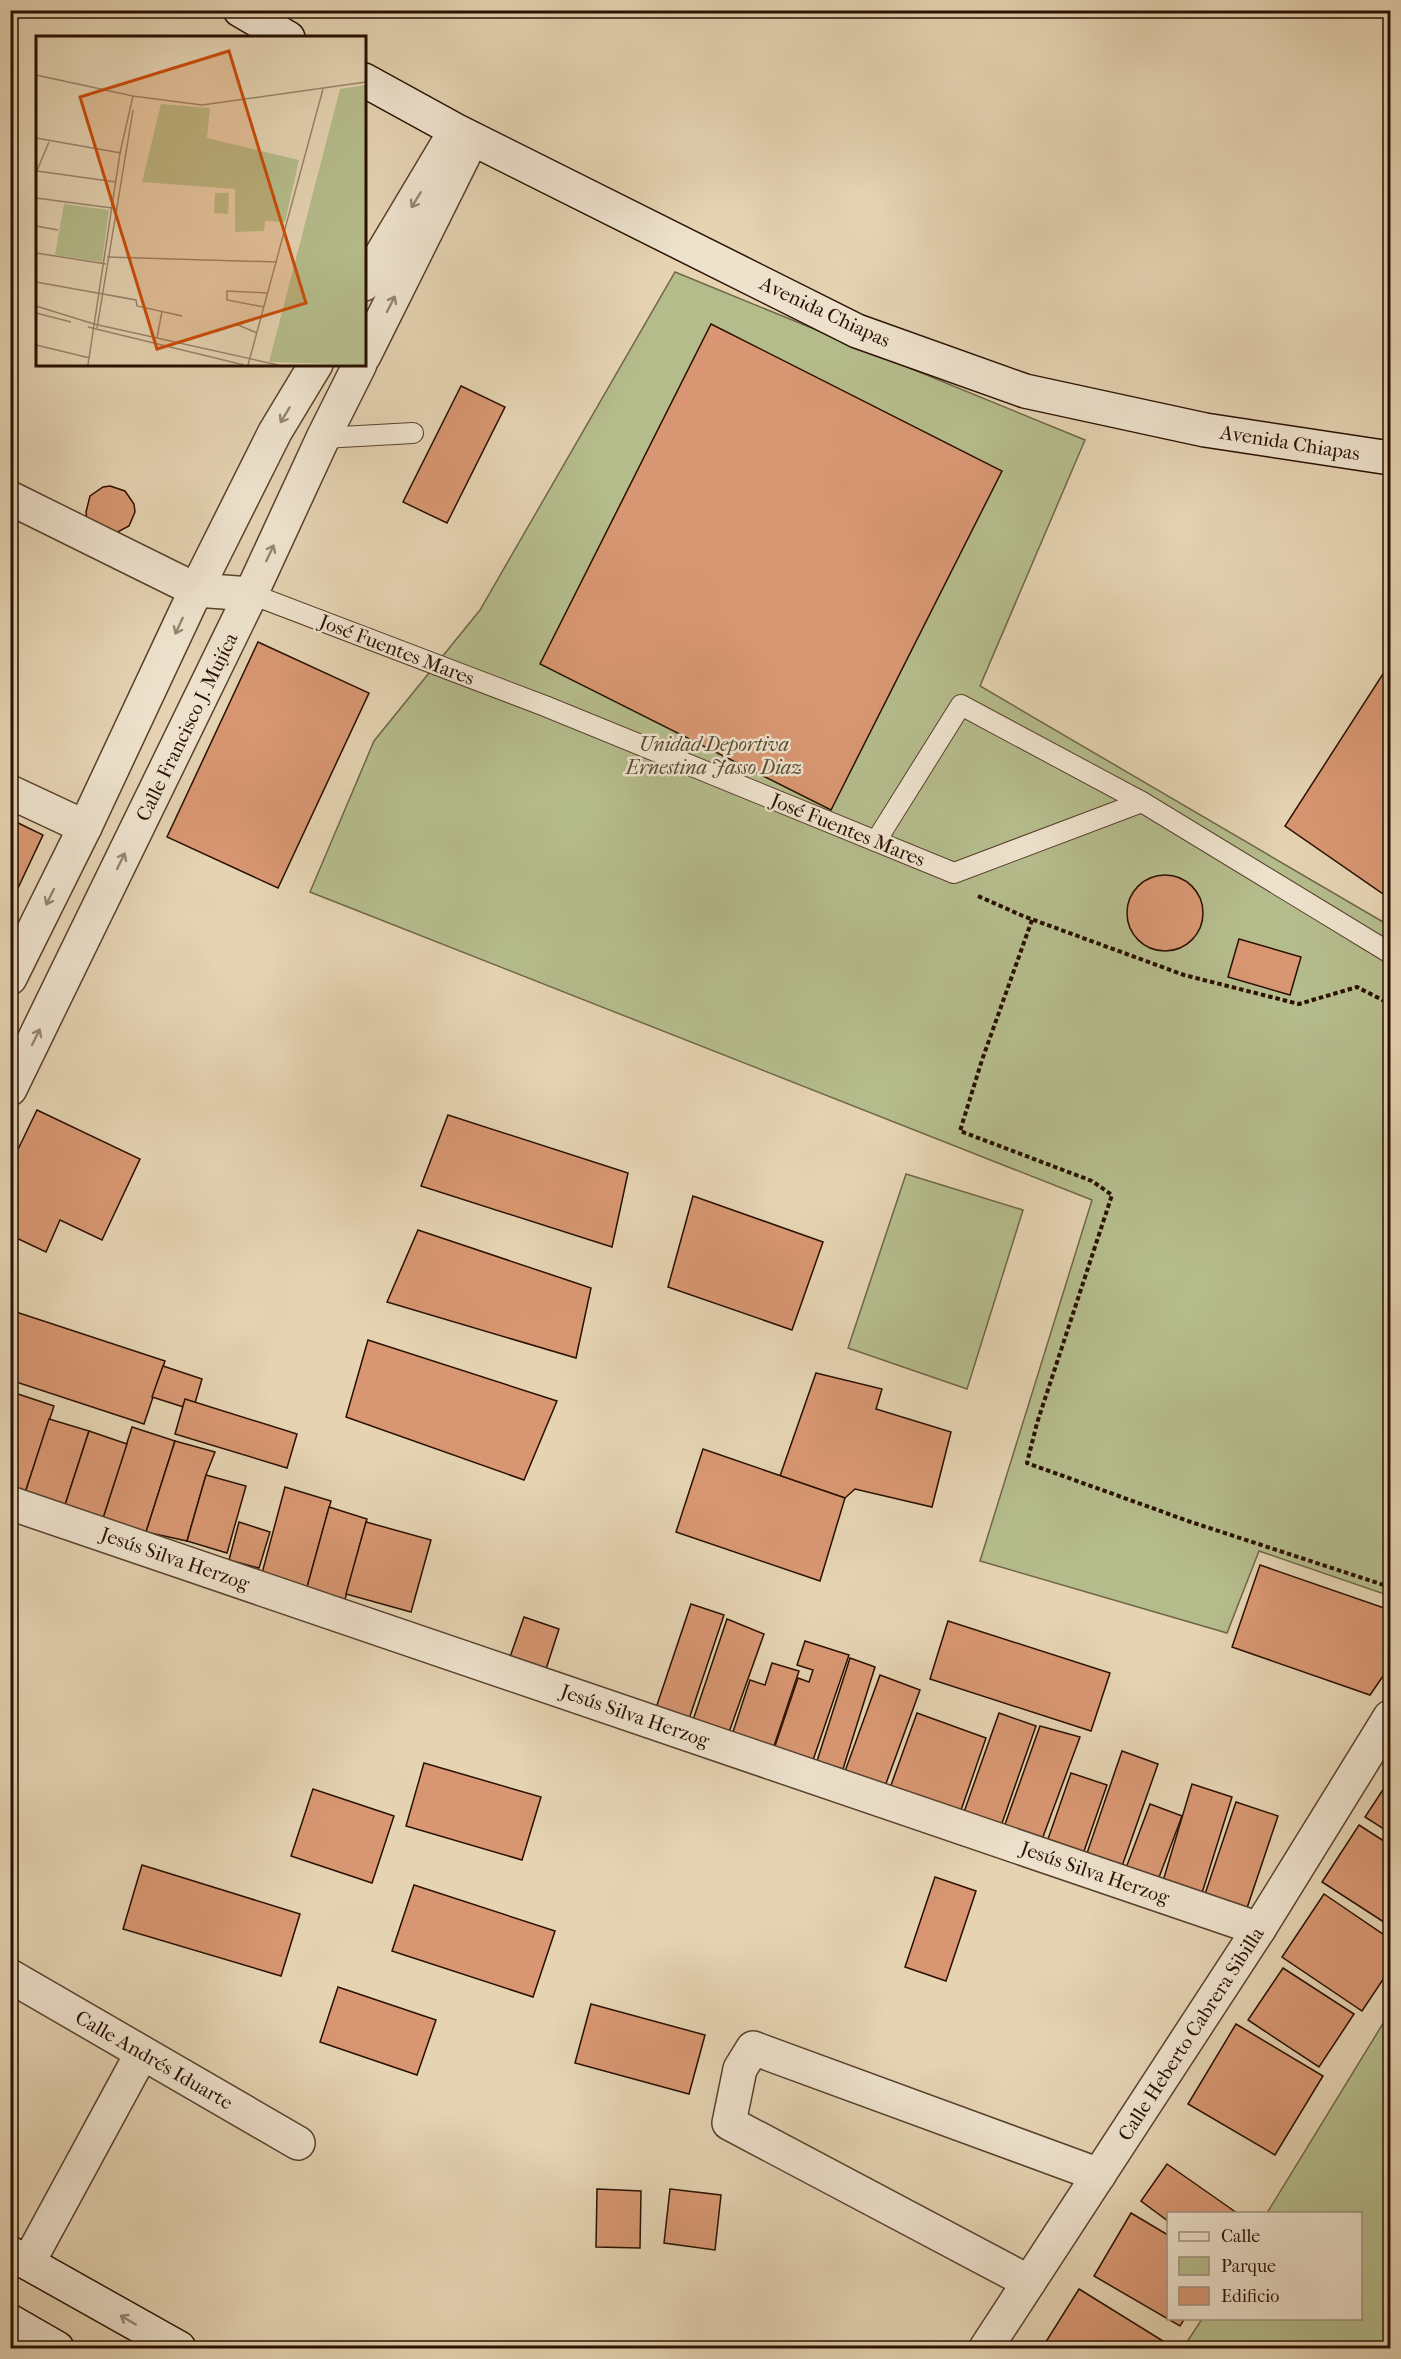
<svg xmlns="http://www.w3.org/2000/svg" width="1401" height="2359" viewBox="0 0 1401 2359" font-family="'IM FELL French Canon',serif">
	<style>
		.green { fill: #b5bc8c; stroke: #6f6646; stroke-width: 1.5 }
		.building { fill: #d89772; stroke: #291001; stroke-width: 1.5 }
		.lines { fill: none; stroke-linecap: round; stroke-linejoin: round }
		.service-casing { stroke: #58412d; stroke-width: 22 }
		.minor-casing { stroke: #58412d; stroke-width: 36 }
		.secondary-casing { stroke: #291001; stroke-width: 36 }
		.path { stroke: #291001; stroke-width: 4; stroke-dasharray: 4.5 3; stroke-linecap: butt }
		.service { stroke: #eee2cd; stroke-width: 20 }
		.minor { stroke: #eee2cd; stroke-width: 33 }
		.secondary { stroke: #eee2cd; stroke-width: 33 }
		.oneway { stroke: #958471 }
		.labels { text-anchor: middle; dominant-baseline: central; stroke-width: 5; stroke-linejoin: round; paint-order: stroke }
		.street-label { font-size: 20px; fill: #291001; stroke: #eee2cd }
		.park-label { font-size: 20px; font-style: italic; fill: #5a4c32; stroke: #eee2cd }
		.inset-road { fill: none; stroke: #9a856b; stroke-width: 1.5 }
		.view { fill: #cb4e0a; fill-opacity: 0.15; stroke: #cb4e0a; stroke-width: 3 }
		.inset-edge { fill: none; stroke: #291001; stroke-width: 3 }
	</style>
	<rect width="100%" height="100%" fill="#e5d3b2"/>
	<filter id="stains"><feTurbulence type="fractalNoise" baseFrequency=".00333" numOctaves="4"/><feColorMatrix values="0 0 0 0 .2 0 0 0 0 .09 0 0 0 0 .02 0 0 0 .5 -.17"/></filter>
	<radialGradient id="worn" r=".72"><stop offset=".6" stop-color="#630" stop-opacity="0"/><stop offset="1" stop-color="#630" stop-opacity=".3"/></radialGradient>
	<!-- green -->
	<g class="green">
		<polygon points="675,272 1085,440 980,686 1390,926 1390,1596 1259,1551 1227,1633 980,1561 1092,1200 310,892 374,741 480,610"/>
		<polygon points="906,1174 1023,1210 967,1389 848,1348"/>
		<polygon points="1390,2012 1390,2348 1183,2348 1202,2319 1360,2318 1360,2214 1267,2213"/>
	</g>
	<!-- building -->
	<g class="building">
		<polygon points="711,324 1002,471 831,810 540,664"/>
		<polygon points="461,386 505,407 447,523 403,502"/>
		<polygon points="110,486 125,491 134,504 135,512 129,526 114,534 87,520 86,512 90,496 103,487"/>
		<polygon points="258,642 369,693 278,888 167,837"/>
		<polygon points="1390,663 1390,895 1389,898 1285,826"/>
		<polygon points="10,819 43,835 10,905"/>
		<circle cx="1165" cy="913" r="38"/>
		<polygon points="1239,939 1301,957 1290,995 1228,977"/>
		<polygon points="37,1110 140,1159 102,1240 60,1220 46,1252 10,1235 10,1166"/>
		<polygon points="448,1115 628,1173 612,1247 421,1186"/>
		<polygon points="693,1196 823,1242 792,1330 668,1287"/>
		<polygon points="418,1230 591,1288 576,1358 387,1302"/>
		<polygon points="10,1310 165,1361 144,1424 10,1380"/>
		<polygon points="368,1340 557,1401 524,1480 346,1417"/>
		<polygon points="163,1366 202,1379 193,1410 152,1397"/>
		<polygon points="816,1373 882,1389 876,1409 951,1432 932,1507 855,1489 845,1498 780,1476"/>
		<polygon points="12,1392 54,1406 24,1496 10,1491"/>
		<polygon points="185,1399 297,1434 287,1468 175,1434"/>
		<polygon points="49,1419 89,1431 65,1505 25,1493"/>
		<polygon points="132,1427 175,1441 146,1532 103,1518"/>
		<polygon points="89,1431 127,1444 103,1518 65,1505"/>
		<polygon points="175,1441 215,1452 206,1475 187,1541 146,1532"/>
		<polygon points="703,1449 845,1498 820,1581 676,1532"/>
		<polygon points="206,1475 246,1486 227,1553 187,1541"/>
		<polygon points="285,1487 331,1501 306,1591 261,1577"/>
		<polygon points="329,1507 367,1519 344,1603 306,1591"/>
		<polygon points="239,1522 270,1532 259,1568 229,1560"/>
		<polygon points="366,1522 431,1540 411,1612 346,1594"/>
		<polygon points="1260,1565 1390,1610 1390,1666 1370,1695 1232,1647"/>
		<polygon points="691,1604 724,1615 689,1719 656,1708"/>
		<polygon points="524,1617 559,1629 546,1669 510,1657"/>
		<polygon points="727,1619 764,1634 728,1735 692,1723"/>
		<polygon points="948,1621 1110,1673 1091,1731 930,1679"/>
		<polygon points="805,1641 849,1655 812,1763 774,1749 798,1678 809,1682 813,1670 797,1665"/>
		<polygon points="850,1658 875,1667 843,1769 817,1761"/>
		<polygon points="772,1663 799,1671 772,1752 731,1738 750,1680 765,1685"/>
		<polygon points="880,1675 920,1690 884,1789 844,1774"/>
		<polygon points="917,1713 986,1738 960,1813 890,1788"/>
		<polygon points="999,1713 1036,1726 1001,1826 964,1812"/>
		<polygon points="1040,1726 1080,1737 1041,1842 1003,1830"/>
		<polygon points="1122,1751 1158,1764 1121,1869 1086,1856"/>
		<polygon points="424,1763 541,1797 522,1860 406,1826"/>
		<polygon points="1071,1773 1107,1785 1083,1854 1047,1842"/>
		<polygon points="1390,1779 1390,1833 1365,1817"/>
		<polygon points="1192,1784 1232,1797 1202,1893 1163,1881"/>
		<polygon points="313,1789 394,1816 372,1883 291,1856"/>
		<polygon points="1236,1802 1278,1816 1247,1908 1205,1894"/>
		<polygon points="1150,1804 1182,1816 1158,1880 1126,1868"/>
		<polygon points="1359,1825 1390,1845 1390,1926 1322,1882"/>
		<polygon points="142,1865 300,1914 281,1976 123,1929"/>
		<polygon points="935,1877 976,1891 946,1981 905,1967"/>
		<polygon points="414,1885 555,1931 533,1997 392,1951"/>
		<polygon points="1324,1894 1390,1939 1390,1969 1362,2011 1282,1957"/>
		<polygon points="1283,1968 1354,2014 1319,2067 1248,2020"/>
		<polygon points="338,1987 436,2020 417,2075 320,2042"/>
		<polygon points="591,2004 705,2035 689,2094 575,2063"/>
		<polygon points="1236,2024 1323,2076 1275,2155 1188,2104"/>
		<polygon points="1167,2164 1237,2213 1236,2214 1168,2214 1168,2221 1141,2201"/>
		<polygon points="597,2189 641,2191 640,2248 596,2247"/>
		<polygon points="670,2189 721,2195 715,2250 664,2243"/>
		<polygon points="1131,2213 1168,2235 1168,2318 1185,2318 1180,2326 1094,2276"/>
		<polygon points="1079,2289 1171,2346 1169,2348 1042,2348"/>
	</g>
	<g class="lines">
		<!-- service casing -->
		<g class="service-casing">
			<g id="service">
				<polyline points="323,438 413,433"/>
				<polyline points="251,594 545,706 954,873 1142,802 1390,953"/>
				<polyline points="876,841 961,705 1142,802"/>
			</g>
		</g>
		<!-- minor casing -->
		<g class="minor-casing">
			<g id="minor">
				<polyline points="364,284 447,145"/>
				<polyline points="364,356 472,139"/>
				<polyline points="10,498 196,590 251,594"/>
				<polyline points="10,792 85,827"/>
				<polyline points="10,978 85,827 196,590 275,432 316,364"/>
				<polyline points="10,1089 251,594 323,438 360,364"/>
				<polyline points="10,1503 1259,1929"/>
				<polyline points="10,1976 298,2143"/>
				<polyline points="28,2263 142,2053"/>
				<polyline points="1029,2282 729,2123 740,2069 753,2048 1099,2175"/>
				<polyline points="986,2348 1259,1929 1390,1717"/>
			</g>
		</g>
		<!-- secondary casing -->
		<g class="secondary-casing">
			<g id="secondary">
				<polyline points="240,10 288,38"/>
				<polyline points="364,80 455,130 857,331 1025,391 1205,430 1390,458"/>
				<polyline points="10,2253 179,2348"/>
				<polyline points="10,2321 57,2348"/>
			</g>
		</g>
		<!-- path -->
		<g class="path">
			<polyline points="978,896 1023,916 1184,975 1299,1004 1357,987 1390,1004"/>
			<polyline points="1032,920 982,1060 960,1131 1092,1181 1112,1195 1037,1423 1027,1463 1191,1522 1390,1587"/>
		</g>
		<!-- service -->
		<use href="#service" class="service"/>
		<!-- minor -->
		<use href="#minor" class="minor"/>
		<!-- secondary -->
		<use href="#secondary" class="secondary"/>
	</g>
	<!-- one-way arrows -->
	<defs><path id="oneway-shaft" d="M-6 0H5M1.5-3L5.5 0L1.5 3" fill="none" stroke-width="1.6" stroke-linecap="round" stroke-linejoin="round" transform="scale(1.5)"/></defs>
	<g class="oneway">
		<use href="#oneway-shaft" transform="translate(416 200) rotate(121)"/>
		<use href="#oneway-shaft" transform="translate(391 304) rotate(-63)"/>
		<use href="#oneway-shaft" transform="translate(285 415) rotate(121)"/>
		<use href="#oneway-shaft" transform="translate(270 553) rotate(-65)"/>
		<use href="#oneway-shaft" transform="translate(179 626) rotate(115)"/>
		<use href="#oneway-shaft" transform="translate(121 861) rotate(-64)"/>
		<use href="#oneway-shaft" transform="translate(50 897) rotate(116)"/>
		<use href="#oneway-shaft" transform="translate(36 1037) rotate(-64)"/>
		<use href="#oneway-shaft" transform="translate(128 2320) rotate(-150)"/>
	</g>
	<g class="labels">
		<!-- street labels -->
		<g class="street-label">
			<text transform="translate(825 312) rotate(25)">Avenida Chiapas</text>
			<text transform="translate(1290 443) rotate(9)">Avenida Chiapas</text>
			<text transform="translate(397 650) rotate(21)">José Fuentes Mares</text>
			<text transform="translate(187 727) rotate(-64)">Calle Francisco J. Mujíca</text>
			<text transform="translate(848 830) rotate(22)">José Fuentes Mares</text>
			<text transform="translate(175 1559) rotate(19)">Jesús Silva Herzog</text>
			<text transform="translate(635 1716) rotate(19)">Jesús Silva Herzog</text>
			<text transform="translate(1095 1873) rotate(19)">Jesús Silva Herzog</text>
			<text transform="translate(1191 2034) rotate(-57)">Calle Heberto Cabrera Sibilla</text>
			<text transform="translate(154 2060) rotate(30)">Calle Andrés Iduarte</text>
		</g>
		<!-- park labels -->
		<g class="park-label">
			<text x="714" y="744">Unidad Deportiva<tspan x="714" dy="23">Ernestina Jasso Diaz</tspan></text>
		</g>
	</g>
	<!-- overview -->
	<g transform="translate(36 36)">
		<rect width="330" height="330" fill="#e5d3b2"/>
		<path d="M330,49v280l-97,-3 71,-273zM125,68l49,4 -3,30 92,22 -14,62 -20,-1 -1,10 -29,1v-43l-93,-7zM179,157h14l-1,21 -14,-1zM28,168l45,6 -7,52 -47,-7z" fill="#b5bc8c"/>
		<path class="inset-road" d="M0,39l97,21 69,9 164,-23M0,102l85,15M1,135l79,11M0,137l13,-31M0,162l76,10M0,190l22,4M0,217l70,11M71,221l170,5M0,246l100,18 1,6 45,10M0,270l58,18 184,41M228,271l-37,-7v-9l41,2M0,277l35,9M200,288l21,9M52,291l156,38M61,292l36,-218M121,302l5,-27M0,309l54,13M52,329l32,-212 13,-57M212,329l75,-276"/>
		<path class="view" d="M193,15l77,252 -149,46 -77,-252z"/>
		<rect width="330" height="330" class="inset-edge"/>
	</g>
	<!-- margin -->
	<rect width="1401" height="2359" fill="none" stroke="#e5d3b2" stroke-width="36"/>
	<rect x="12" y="12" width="1377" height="2335" fill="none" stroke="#291001" stroke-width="3"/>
	<rect x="18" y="18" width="1365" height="2323" fill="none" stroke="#291001" stroke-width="1.5"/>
	<!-- legend -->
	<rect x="1167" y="2212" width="195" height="108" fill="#eee2cd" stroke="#9f8e7b" stroke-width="1.5"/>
	<rect x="1179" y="2232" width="30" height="9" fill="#eee2cd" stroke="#9f8e7b" stroke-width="1.5"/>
	<text x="1221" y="2242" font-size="18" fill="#291001">Calle</text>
	<rect x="1179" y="2257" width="30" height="18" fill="#b5bc8c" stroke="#9f8e7b" stroke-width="1.5"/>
	<text x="1221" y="2272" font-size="18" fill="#291001">Parque</text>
	<rect x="1179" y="2287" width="30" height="18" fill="#d89772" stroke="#9f8e7b" stroke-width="1.5"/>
	<text x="1221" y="2302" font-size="18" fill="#291001">Edificio</text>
	<rect width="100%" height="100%" filter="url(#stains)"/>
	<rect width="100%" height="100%" fill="url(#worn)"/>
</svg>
